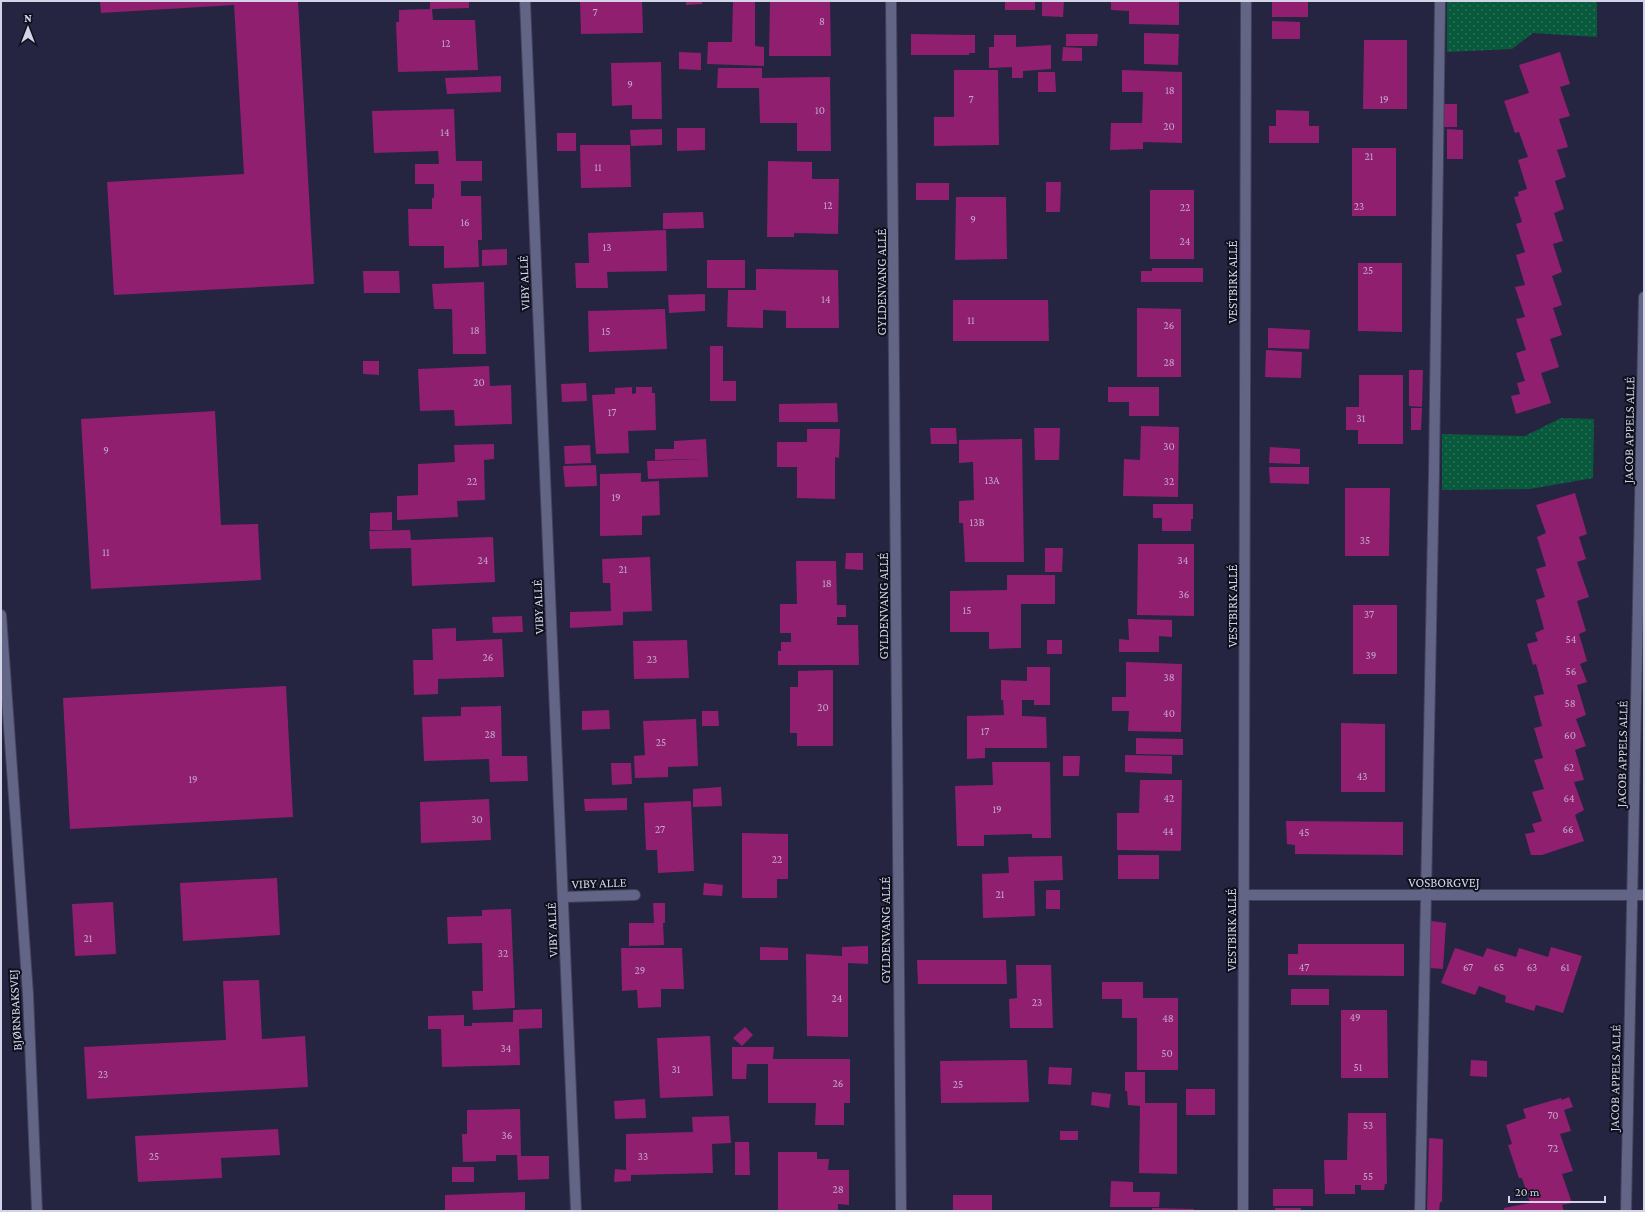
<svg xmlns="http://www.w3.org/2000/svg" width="1645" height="1212" viewBox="0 0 1645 1212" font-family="'Crimson Pro',serif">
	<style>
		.garden { fill: url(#garden-dots) }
		.building { fill: #901f70 }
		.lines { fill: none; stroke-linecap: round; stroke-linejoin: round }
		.lane-casing { stroke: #414159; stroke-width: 12 }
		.street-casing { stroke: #414159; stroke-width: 12 }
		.lane { stroke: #636586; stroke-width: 10 }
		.street { stroke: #636586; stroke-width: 10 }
		.labels { text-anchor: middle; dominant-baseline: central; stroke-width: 4; stroke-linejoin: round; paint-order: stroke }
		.number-label { font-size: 11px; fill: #c2a7c9 }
		.street-label { font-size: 13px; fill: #d3d4e7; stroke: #0f101d }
	</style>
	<defs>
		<pattern id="garden-dots" width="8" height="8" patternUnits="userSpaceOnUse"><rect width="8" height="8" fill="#09593c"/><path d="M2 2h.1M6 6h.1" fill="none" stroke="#2c7058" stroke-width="1.8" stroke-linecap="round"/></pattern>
	</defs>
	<rect width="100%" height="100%" fill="#252541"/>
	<!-- garden -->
	<g class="garden">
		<polygon points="1447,1 1597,1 1597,37 1533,33 1512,49 1447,52"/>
		<polygon points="1561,418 1594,419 1593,478 1530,489 1442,490 1442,434 1525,436"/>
	</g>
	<!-- building -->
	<g class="building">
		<polygon points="100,1 298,1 314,284 114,295 107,182 244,174 234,5 101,13"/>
		<polygon points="430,1 469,1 469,8 432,9 433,20 475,20 478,70 398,72 396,22 399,22 399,10 430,9"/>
		<polygon points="580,1 642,1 643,33 581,34"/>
		<polygon points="686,1 702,1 702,4 686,5"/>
		<polygon points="733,1 755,1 755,46 764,47 764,66 707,64 708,42 732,42"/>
		<polygon points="770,1 830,1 831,56 769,56"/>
		<rect x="1005" y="1" width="30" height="9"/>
		<polygon points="1042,1 1064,1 1063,17 1042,16"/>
		<polygon points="1111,1 1179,1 1179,25 1129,24 1129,11 1111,10"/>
		<rect x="1272" y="1" width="36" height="16"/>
		<polygon points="1272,21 1300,22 1300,39 1272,39"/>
		<polygon points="1144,33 1179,34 1178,65 1144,64"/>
		<polygon points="911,34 975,35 975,53 969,53 969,55 911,55"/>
		<polygon points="1066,34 1098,34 1097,46 1066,46"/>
		<polygon points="994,35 1016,35 1016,47 1051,45 1051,69 1023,71 1023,78 1012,78 1012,67 989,68 989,47 994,47"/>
		<polygon points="1364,40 1407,40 1407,109 1363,109"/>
		<polygon points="1063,47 1082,48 1082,61 1062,61"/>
		<polygon points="679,52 701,53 701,70 679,69"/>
		<polygon points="1560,52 1570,84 1560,87 1570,116 1559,119 1568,147 1557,150 1566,177 1555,181 1564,209 1554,213 1563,241 1553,244 1562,272 1552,276 1562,305 1553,308 1562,335 1550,339 1559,367 1541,373 1551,403 1516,414 1511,396 1520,394 1517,383 1525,381 1516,353 1526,350 1516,319 1525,317 1515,287 1525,285 1516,255 1525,252 1516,224 1522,222 1514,197 1519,196 1518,192 1527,189 1518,160 1528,157 1519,132 1515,133 1504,101 1529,93 1519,65"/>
		<polygon points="661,62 662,119 632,119 632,105 612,106 611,63"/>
		<polygon points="718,68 762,68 762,78 830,77 831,151 797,151 797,123 760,123 759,88 717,88"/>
		<polygon points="954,70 998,70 999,145 934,146 934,117 954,117"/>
		<polygon points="1122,70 1182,72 1182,143 1143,142 1143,149 1110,150 1111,123 1142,123 1143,92 1122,92"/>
		<polygon points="1038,72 1055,72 1056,92 1038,92"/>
		<polygon points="501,76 501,92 447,94 445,78"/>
		<rect x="1444" y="104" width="13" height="23"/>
		<polygon points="454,109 456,161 482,161 482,181 461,181 461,196 481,196 482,240 478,240 479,267 444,268 444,246 409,246 408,209 432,209 432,198 434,198 434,184 415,184 415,164 439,164 438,151 374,153 372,111"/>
		<polygon points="1276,110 1309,111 1309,126 1319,126 1319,143 1269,143 1269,126 1276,126"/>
		<polygon points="677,128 705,128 705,150 677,151"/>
		<polygon points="662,129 662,145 631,146 630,130"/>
		<polygon points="1447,129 1463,130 1463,159 1447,159"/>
		<rect x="557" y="133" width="19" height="18"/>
		<polygon points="580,145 630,145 631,187 581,188"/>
		<rect x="1352" y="148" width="44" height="68"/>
		<polygon points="768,161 812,162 812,179 839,179 838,234 794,233 794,237 767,237"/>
		<polygon points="1046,182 1061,182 1060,212 1046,212"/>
		<rect x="916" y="183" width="33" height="17"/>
		<rect x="1150" y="190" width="44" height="69"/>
		<polygon points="956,197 1006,197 1007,259 955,260"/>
		<polygon points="703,212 704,228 663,229 663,213"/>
		<polygon points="666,230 667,271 607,272 608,288 576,288 575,263 589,263 588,233"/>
		<polygon points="507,249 507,265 482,266 482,250"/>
		<rect x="707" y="260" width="38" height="28"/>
		<polygon points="1358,263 1402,263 1402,332 1358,331"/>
		<polygon points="1152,268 1203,268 1203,282 1141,282 1141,271 1152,271"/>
		<polygon points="756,269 838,270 839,328 786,328 786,311 763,310 763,328 727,327 728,290 756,290"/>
		<polygon points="363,271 399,271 400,293 364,293"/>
		<polygon points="484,282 486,354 453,354 452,309 434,309 432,284"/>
		<polygon points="705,294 705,311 669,313 668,295"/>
		<polygon points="953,300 1048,300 1049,341 953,341"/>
		<polygon points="1137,308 1181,309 1181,377 1137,377"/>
		<polygon points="665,309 667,349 589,352 588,311"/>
		<polygon points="1268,328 1310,330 1309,349 1268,348"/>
		<polygon points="710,346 723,346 723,381 736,381 736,401 710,401"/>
		<polygon points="1266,350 1302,352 1301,378 1265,377"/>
		<polygon points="363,361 379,361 379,375 363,374"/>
		<polygon points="489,366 490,386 511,385 512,424 455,426 454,410 420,411 418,369"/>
		<polygon points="1409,370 1423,370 1422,407 1409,406"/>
		<polygon points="1359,375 1403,375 1403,444 1358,444 1358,430 1346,430 1346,407 1359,407"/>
		<polygon points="586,383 587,401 562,402 561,384"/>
		<polygon points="632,387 632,394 636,393 636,387 652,387 652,393 655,393 656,430 628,431 629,453 596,454 592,395 615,394 615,388"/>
		<polygon points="1108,387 1159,387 1159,416 1129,416 1129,402 1108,402"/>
		<polygon points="837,403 838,422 779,422 779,404"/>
		<polygon points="1411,408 1422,408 1421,430 1411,430"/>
		<polygon points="215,411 221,525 258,524 261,580 91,589 81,419"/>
		<polygon points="1141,426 1179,427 1178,497 1123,496 1124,459 1140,460"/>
		<polygon points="930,428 956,428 957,444 931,444"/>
		<polygon points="1034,428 1060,428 1059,460 1035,460"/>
		<polygon points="807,429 840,429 839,458 835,457 835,499 797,498 797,467 777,467 777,442 807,442"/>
		<polygon points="706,439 708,477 648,479 647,461 702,459 655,460 655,449 674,449 674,441"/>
		<polygon points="1022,439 1024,562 965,562 963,523 959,523 959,501 974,500 973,462 959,463 959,440"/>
		<polygon points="494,444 494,459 484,460 485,500 457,501 458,517 397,520 397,496 418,495 418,464 455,462 454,445"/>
		<polygon points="590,445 591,463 565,464 564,446"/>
		<polygon points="1270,447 1300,449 1300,464 1269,463"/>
		<polygon points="596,465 597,486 565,487 563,466"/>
		<polygon points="1269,467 1309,467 1309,484 1270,483"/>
		<polygon points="641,473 641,482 659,481 660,515 642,516 642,535 600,536 600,474"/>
		<polygon points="1345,488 1390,488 1389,556 1345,556"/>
		<polygon points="1575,493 1587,534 1579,537 1586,559 1577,562 1589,597 1577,601 1586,631 1579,634 1587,661 1580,664 1587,682 1577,685 1586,715 1576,719 1586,746 1575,750 1584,780 1574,782 1584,810 1575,815 1584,841 1542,855 1531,855 1525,834 1535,832 1532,824 1542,821 1532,792 1544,789 1534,760 1543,758 1534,728 1542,726 1534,696 1544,694 1536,664 1533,665 1527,644 1538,641 1535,633 1544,629 1536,600 1545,597 1536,569 1546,566 1537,537 1546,533 1536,505"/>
		<polygon points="1153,504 1193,504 1193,519 1191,519 1191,531 1162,531 1162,518 1153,518"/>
		<polygon points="392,512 392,530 370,530 370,513"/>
		<polygon points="410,530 411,540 493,537 495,582 412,586 411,548 370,549 369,531"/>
		<polygon points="1138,544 1194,544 1194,616 1137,615"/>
		<polygon points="1045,548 1063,548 1062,572 1045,572"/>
		<polygon points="846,553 863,553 863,570 845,569"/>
		<polygon points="650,557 652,611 623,612 623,625 570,628 570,612 611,611 610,583 603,583 602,559"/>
		<polygon points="796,561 836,561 837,605 846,605 846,617 837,617 837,625 858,625 859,665 778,665 778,651 781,651 781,642 791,642 791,633 780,633 780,604 797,604"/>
		<polygon points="1007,575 1055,575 1055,604 1021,604 1021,648 989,649 989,632 950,632 950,591 1007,590"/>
		<rect x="1353" y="605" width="44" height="69"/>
		<polygon points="522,616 523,632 493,633 492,617"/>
		<polygon points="1128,619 1172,620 1172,637 1159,636 1159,652 1119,652 1119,639 1129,640"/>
		<polygon points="456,628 456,641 502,639 504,677 438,679 438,694 414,695 413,660 433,660 432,629"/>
		<polygon points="687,640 689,678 634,679 633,641"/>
		<rect x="1047" y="640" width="15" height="14"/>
		<polygon points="1126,662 1182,664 1181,732 1128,731 1129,711 1112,711 1112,697 1126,697"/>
		<polygon points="1027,667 1050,667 1050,705 1034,705 1034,700 1022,700 1022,716 1046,717 1047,748 985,748 985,758 967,759 967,716 1004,715 1003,700 1001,700 1001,680 1027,681"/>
		<polygon points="833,670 833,746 797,746 797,733 790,733 790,687 798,687 798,671"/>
		<polygon points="286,686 293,817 70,829 63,698"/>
		<polygon points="501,706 502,756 527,756 528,781 490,782 489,759 424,761 422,717 461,716 461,707"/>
		<polygon points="609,710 610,729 582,730 582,711"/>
		<polygon points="702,711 718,711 719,726 702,726"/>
		<polygon points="696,719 698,766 668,767 668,777 635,778 634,756 645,755 643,721"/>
		<polygon points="1341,723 1385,724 1385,792 1341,792"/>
		<polygon points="1136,738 1183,739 1183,755 1136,754"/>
		<polygon points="1125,755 1172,756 1172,774 1125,772"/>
		<polygon points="1063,756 1080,756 1079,776 1063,776"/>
		<polygon points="992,762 1050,762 1051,838 1032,838 1032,834 984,835 984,846 957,846 955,786 993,785"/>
		<polygon points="611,763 631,763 632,784 612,785"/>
		<polygon points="1140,780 1182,780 1181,851 1117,850 1117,813 1139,813"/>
		<polygon points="721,787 722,806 693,807 693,789"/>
		<polygon points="627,798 627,810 585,811 584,799"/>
		<polygon points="489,799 491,840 421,843 420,802"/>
		<polygon points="691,801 694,871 658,873 657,850 646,850 644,803"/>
		<polygon points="1286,821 1403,822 1403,855 1295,854 1295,845 1287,844"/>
		<polygon points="742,833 788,834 788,879 777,879 777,898 742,898"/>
		<rect x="1118" y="855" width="41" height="24"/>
		<polygon points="1062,856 1063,880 1034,881 1035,916 983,918 982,874 1009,873 1008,857"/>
		<polygon points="277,878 280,935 183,941 180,883"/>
		<polygon points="704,883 723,885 722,896 703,895"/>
		<rect x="1046" y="890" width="14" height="19"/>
		<polygon points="113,902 116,954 75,956 72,904"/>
		<polygon points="653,903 665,903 665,923 663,923 664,945 629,946 629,923 654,923"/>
		<polygon points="511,909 515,1008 473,1010 472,991 483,991 482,943 448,944 447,917 482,916 482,910"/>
		<polygon points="1431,921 1446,923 1443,969 1430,968"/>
		<polygon points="1298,944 1404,944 1404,976 1288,975 1288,954 1298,954"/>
		<polygon points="868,946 868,964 848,963 848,1037 807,1036 806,954 842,956 842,947"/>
		<polygon points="760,947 788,948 788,960 760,960"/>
		<polygon points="1551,947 1582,956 1563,1013 1536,1005 1534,1011 1505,1002 1506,996 1479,986 1475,995 1441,983 1455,948 1483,957 1487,948 1516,957 1519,948 1548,957"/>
		<polygon points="621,948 682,948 684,989 661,989 661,1007 638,1008 637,990 622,991"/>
		<polygon points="917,960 1006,960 1007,984 918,984"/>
		<polygon points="1016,965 1051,965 1053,1028 1010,1028 1009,999 1017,998"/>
		<polygon points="259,980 262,1039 305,1036 308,1087 87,1099 84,1047 226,1040 223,981"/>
		<polygon points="1102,982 1143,982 1143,998 1178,998 1178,1070 1137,1070 1137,1018 1122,1018 1122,999 1102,999"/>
		<rect x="1291" y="989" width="38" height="16"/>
		<polygon points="542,1009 542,1028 519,1029 520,1065 442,1067 441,1029 428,1029 428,1016 464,1015 464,1026 472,1026 472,1023 513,1022 513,1010"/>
		<polygon points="1341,1010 1387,1010 1388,1078 1341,1078"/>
		<polygon points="745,1027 753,1035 742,1046 733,1038"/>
		<polygon points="710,1036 713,1096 660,1098 657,1038"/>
		<polygon points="732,1047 774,1047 773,1059 850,1059 850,1103 844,1103 844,1125 815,1125 816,1103 768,1103 768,1064 747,1064 746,1079 732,1079"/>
		<polygon points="1027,1060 1029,1102 941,1103 940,1061"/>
		<polygon points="1471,1060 1487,1061 1487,1077 1470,1076"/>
		<polygon points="1049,1067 1072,1068 1071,1085 1048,1084"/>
		<polygon points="1125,1072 1145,1072 1145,1103 1177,1103 1177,1174 1139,1173 1140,1106 1128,1105 1127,1091 1125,1091"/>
		<rect x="1186" y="1089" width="29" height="26"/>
		<polygon points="1092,1092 1111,1094 1109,1108 1091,1105"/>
		<polygon points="1569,1097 1573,1107 1564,1110 1571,1131 1560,1134 1573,1171 1562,1174 1572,1203 1562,1205 1564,1211 1504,1211 1504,1208 1530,1203 1522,1178 1519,1178 1508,1145 1512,1144 1506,1125 1526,1118 1523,1109 1561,1098 1562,1100"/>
		<polygon points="645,1099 646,1118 615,1119 614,1101"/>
		<polygon points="520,1109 521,1156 549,1156 549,1179 518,1180 517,1155 496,1155 496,1161 463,1162 462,1134 467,1134 467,1110"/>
		<polygon points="1348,1113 1386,1113 1387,1184 1385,1184 1384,1190 1361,1190 1361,1185 1355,1185 1355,1194 1325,1194 1324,1160 1347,1160"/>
		<polygon points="729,1116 731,1143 712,1144 713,1173 631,1175 631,1181 614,1182 615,1169 626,1170 626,1134 693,1132 692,1117"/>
		<polygon points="278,1129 280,1155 221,1158 222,1178 138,1182 135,1136"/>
		<rect x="1060" y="1131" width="18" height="9"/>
		<polygon points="1429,1138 1443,1139 1442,1202 1440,1202 1439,1211 1427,1211"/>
		<polygon points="735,1142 749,1142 750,1175 735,1175"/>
		<polygon points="778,1152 817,1152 817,1159 829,1159 828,1170 849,1170 849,1205 838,1204 838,1211 778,1211"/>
		<rect x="452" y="1167" width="22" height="15"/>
		<polygon points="1111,1181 1133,1182 1133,1192 1160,1192 1159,1207 1110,1207"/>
		<rect x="1273" y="1189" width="40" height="17"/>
		<polygon points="525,1192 525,1210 543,1210 543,1211 445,1211 445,1195"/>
		<rect x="953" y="1195" width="39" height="16"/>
		<polygon points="1152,1208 1194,1209 1194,1211 1152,1211"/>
		<rect x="1275" y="1208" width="26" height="3"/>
	</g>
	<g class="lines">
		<!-- lane casing -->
		<g class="lane-casing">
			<g id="lane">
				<polyline points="564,897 635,895"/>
				<polyline points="1420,1211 1434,473 1440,1"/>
			</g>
		</g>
		<!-- street casing -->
		<g class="street-casing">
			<g id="street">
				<polyline points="525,1 576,1211"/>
				<polyline points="891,1 901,1211"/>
				<polyline points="1,615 28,994 37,1211"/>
				<polyline points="1244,895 1644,895"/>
				<polyline points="1243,1211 1246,1"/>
				<polyline points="1626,1211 1644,297"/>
			</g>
		</g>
		<!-- lane -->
		<use href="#lane" class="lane"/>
		<!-- street -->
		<use href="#street" class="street"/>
	</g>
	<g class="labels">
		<!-- number labels -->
		<g class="number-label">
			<text x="595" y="12">7</text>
			<text x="822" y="21">8</text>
			<text x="446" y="43">12</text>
			<text x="630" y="84">9</text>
			<text x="1170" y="90">18</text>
			<text x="971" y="99">7</text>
			<text x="1384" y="99">19</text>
			<text x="820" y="110">10</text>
			<text x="1169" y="126">20</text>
			<text x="445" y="132">14</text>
			<text x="1369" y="156">21</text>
			<text x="598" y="167">11</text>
			<text x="828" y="205">12</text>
			<text x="1359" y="206">23</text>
			<text x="1185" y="207">22</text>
			<text x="973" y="219">9</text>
			<text x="465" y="222">16</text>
			<text x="1185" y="241">24</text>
			<text x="607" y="247">13</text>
			<text x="1368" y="270">25</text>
			<text x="826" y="299">14</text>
			<text x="971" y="320">11</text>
			<text x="1169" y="325">26</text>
			<text x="475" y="330">18</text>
			<text x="606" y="331">15</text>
			<text x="1169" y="362">28</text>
			<text x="479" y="382">20</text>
			<text x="612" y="412">17</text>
			<text x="1361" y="418">31</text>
			<text x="1169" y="446">30</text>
			<text x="106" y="450">9</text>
			<text x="992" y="480">13A</text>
			<text x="472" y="481">22</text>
			<text x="1169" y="481">32</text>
			<text x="616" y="497">19</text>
			<text x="977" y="522">13B</text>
			<text x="1365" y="540">35</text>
			<text x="106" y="552">11</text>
			<text x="483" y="560">24</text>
			<text x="1183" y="560">34</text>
			<text x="623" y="569">21</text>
			<text x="827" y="583">18</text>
			<text x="1184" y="594">36</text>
			<text x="967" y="610">15</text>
			<text x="1369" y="614">37</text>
			<text x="1571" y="639">54</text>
			<text x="1371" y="655">39</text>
			<text x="488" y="657">26</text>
			<text x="652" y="659">23</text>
			<text x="1571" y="671">56</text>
			<text x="1169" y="677">38</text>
			<text x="1570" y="703">58</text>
			<text x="823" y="707">20</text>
			<text x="1169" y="713">40</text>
			<text x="985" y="731">17</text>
			<text x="490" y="734">28</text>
			<text x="1570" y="735">60</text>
			<text x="661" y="742">25</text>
			<text x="1569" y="767">62</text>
			<text x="1362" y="776">43</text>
			<text x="193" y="779">19</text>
			<text x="1169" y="798">42</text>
			<text x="1569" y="798">64</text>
			<text x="997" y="809">19</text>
			<text x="477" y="819">30</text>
			<text x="660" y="829">27</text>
			<text x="1568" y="829">66</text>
			<text x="1168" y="831">44</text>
			<text x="1304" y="832">45</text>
			<text x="777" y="859">22</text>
			<text x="1000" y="894">21</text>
			<text x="88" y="938">21</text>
			<text x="503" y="953">32</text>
			<text x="1304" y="967">47</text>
			<text x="1468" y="967">67</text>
			<text x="1499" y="967">65</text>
			<text x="1532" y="967">63</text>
			<text x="1565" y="967">61</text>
			<text x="640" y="970">29</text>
			<text x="837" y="998">24</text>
			<text x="1037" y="1002">23</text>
			<text x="1355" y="1017">49</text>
			<text x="1168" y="1018">48</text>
			<text x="506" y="1048">34</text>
			<text x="1167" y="1053">50</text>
			<text x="1358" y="1067">51</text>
			<text x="676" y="1069">31</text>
			<text x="103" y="1074">23</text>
			<text x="838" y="1083">26</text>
			<text x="958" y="1084">25</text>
			<text x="1553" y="1115">70</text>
			<text x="1368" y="1125">53</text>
			<text x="507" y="1135">36</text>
			<text x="1553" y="1148">72</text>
			<text x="154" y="1156">25</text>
			<text x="643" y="1156">33</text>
			<text x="1368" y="1176">55</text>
			<text x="838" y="1189">28</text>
		</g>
		<!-- street labels -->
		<g class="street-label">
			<text transform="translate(881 282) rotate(-90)">GYLDENVANG ALLÉ</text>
			<text transform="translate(1232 282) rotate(-90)">VESTBIRK ALLÉ</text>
			<text transform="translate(524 283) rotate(-92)">VIBY ALLÉ</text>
			<text transform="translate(1629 430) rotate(-89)">JACOB APPELS ALLÉ</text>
			<text transform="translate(883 606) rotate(-90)">GYLDENVANG ALLÉ</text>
			<text transform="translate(1232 606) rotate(-90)">VESTBIRK ALLÉ</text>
			<text transform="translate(538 607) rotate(-92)">VIBY ALLÉ</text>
			<text transform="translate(1622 754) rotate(-89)">JACOB APPELS ALLÉ</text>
			<text x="1444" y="882">VOSBORGVEJ</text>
			<text transform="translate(599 883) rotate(-2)">VIBY ALLE</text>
			<text transform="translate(552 930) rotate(-92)">VIBY ALLÉ</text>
			<text transform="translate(885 930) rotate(-90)">GYLDENVANG ALLÉ</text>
			<text transform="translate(1231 930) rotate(-90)">VESTBIRK ALLÉ</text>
			<text transform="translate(15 1010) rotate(-93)">BJØRNBAKSVEJ</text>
			<text transform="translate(1615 1078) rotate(-89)">JACOB APPELS ALLÉ</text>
		</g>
	</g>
	<!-- border -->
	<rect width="1645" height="1212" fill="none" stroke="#d3d4e7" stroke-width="4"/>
	<!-- north arrow -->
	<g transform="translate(28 28)" stroke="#0f101d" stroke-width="3" paint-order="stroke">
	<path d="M0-3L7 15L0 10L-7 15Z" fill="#d3d4e7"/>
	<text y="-6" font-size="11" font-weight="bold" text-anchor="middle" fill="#d3d4e7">N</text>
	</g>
	<!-- scale -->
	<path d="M1509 1196v6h96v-6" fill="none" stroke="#d3d4e7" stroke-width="2"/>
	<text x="1515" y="1196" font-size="12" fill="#d3d4e7" stroke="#0f101d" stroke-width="3" paint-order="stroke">20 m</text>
</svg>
